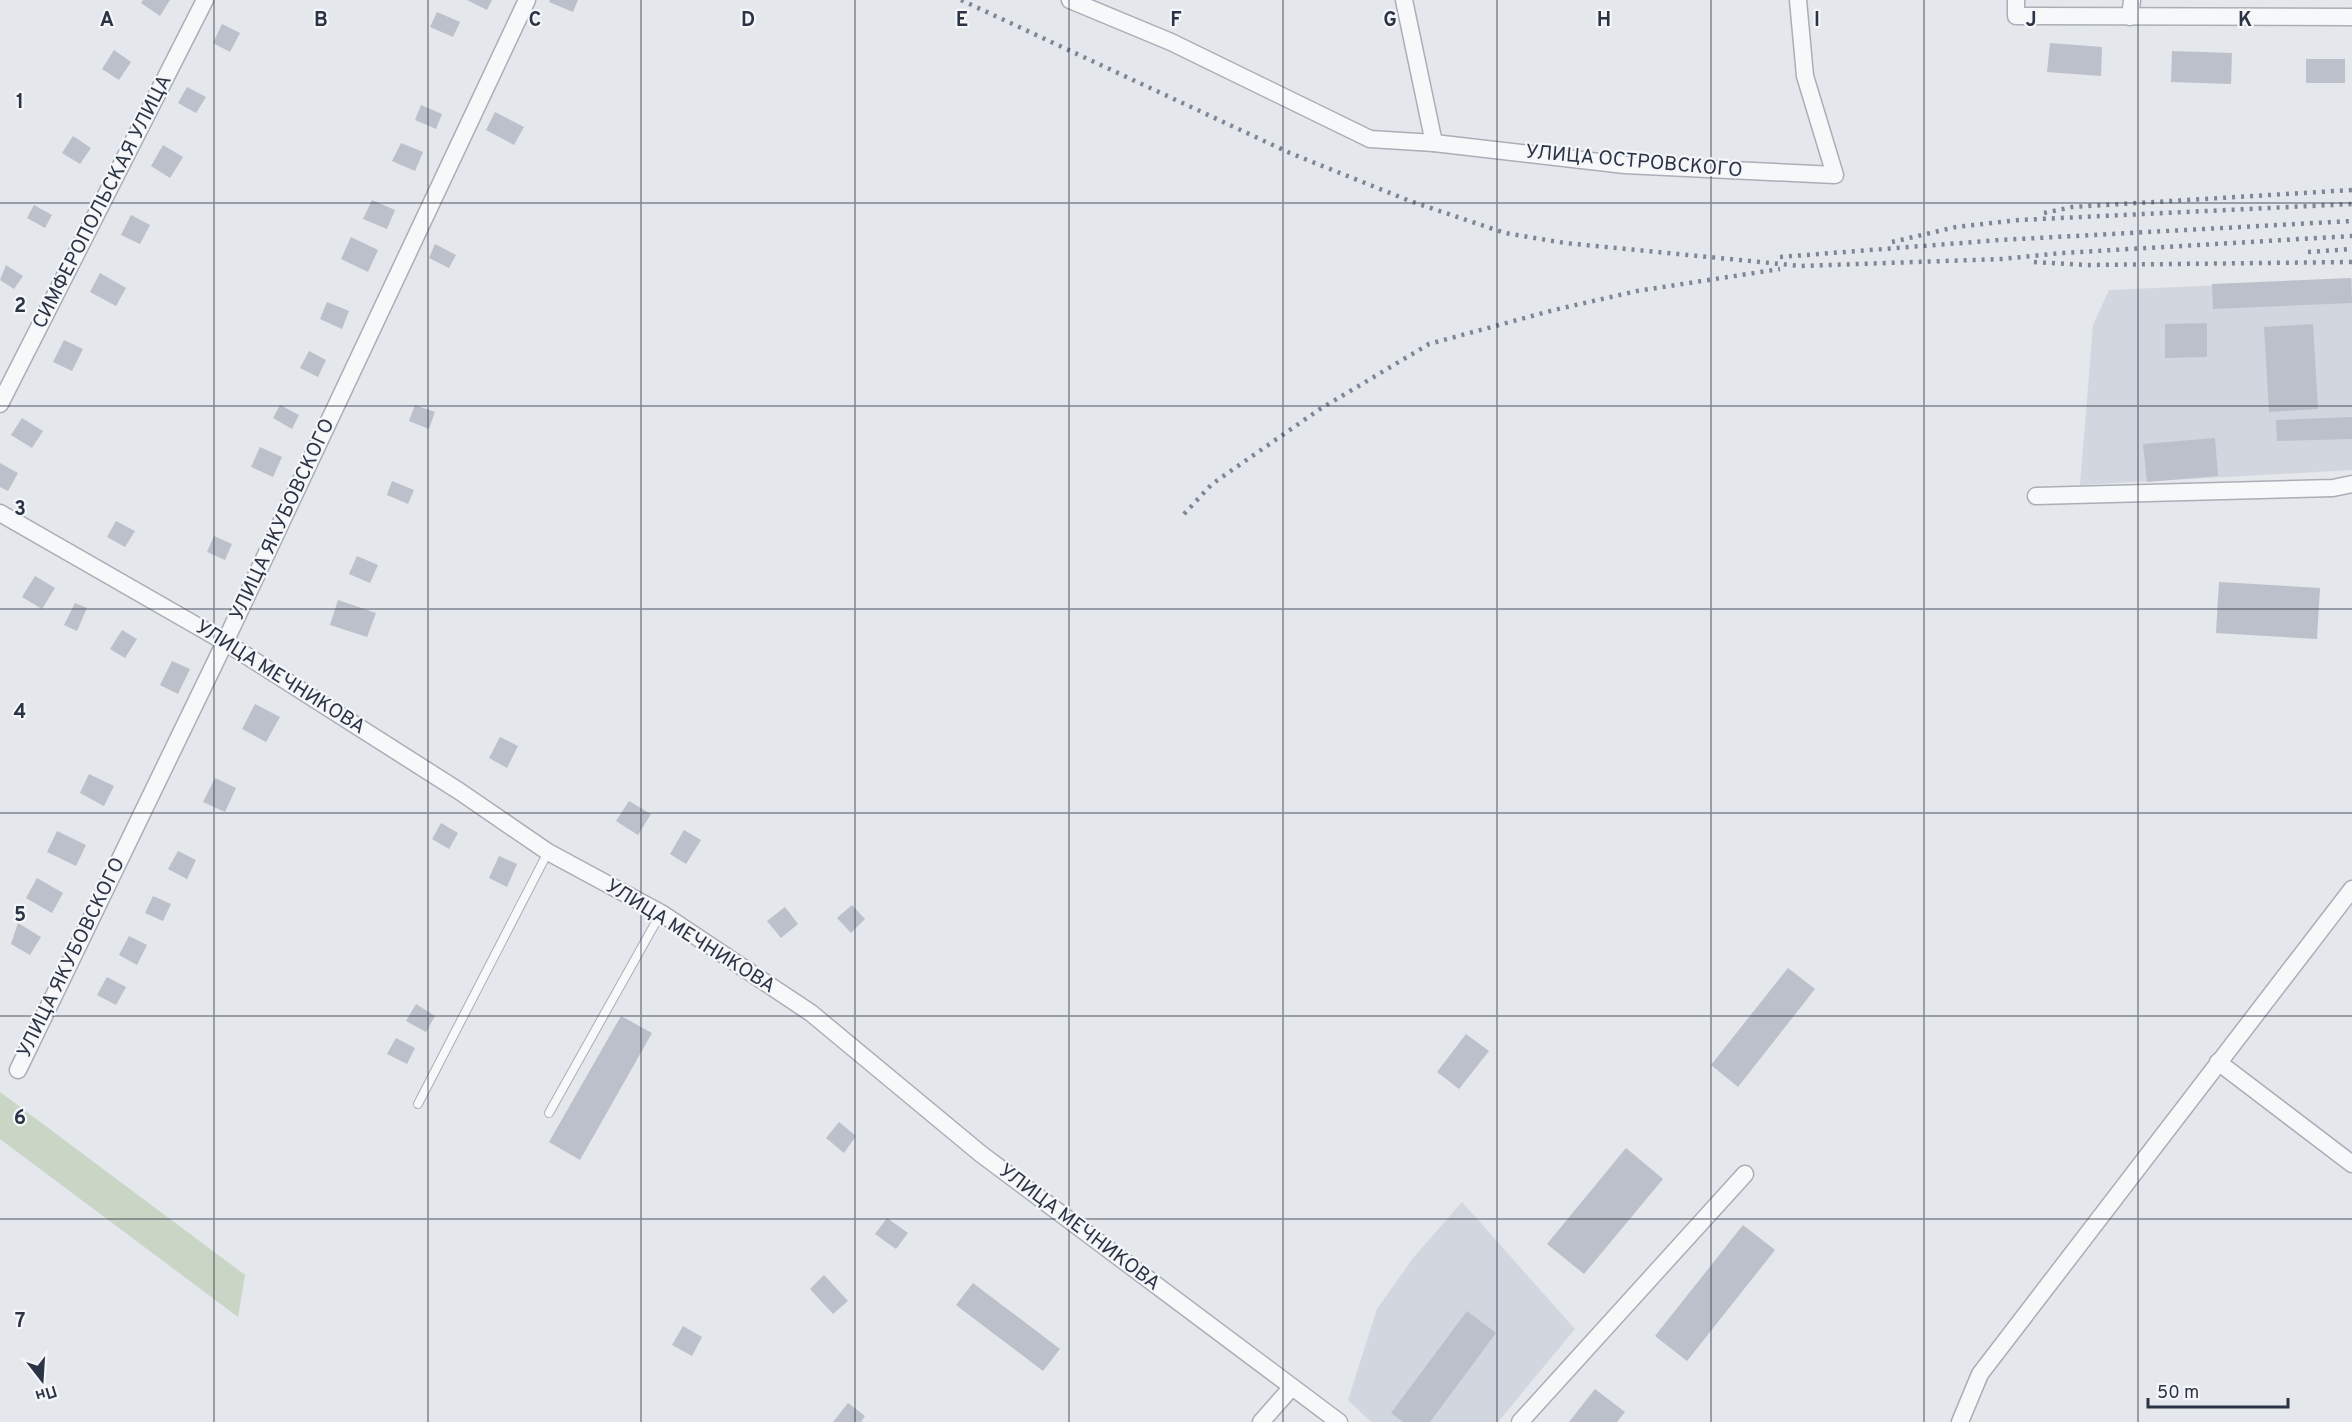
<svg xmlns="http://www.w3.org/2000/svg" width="2352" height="1422" viewBox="0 0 2352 1422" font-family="Overpass,sans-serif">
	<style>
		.built { fill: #d2d6de }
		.green { fill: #c9d6c5 }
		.building { fill: #bbc0ca }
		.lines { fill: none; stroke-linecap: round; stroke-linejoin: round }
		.lane-casing { stroke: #a9aeb7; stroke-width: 10 }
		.street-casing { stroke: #a9aeb7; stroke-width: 19 }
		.lane { stroke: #f7f8fa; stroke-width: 8 }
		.street { stroke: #f7f8fa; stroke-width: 16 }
		.rail { stroke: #7d8696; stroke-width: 4.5; stroke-dasharray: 3 6; stroke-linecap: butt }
		.grid { fill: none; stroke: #2b3445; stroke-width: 1.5; stroke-opacity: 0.55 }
		.labels { text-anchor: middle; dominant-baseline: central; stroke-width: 4.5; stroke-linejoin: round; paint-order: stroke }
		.street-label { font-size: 20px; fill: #2b3445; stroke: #f4f6f9 }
		.grid-label { font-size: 20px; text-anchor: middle; font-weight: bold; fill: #2b3445; stroke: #f4f6f9; stroke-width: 4.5; stroke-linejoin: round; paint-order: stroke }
	</style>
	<rect width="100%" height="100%" fill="#e4e7ec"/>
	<!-- built -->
	<g class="built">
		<polygon points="2352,279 2352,470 2080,485 2093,325 2109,290"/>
		<polygon points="1462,1202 1575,1329 1498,1422 1371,1422 1348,1400 1377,1309 1413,1258"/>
	</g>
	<!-- green -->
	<polygon class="green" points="0,1092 245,1275 238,1317 0,1139"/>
	<!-- building -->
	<g class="building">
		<polygon points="143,0 170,0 160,16 141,3"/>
		<polygon points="467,0 492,0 487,10"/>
		<polygon points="550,0 578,0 573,12 549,2"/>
		<polygon points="437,12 460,22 453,37 430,27"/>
		<polygon points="222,24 240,33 230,52 213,43"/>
		<polygon points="2050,43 2102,47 2101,76 2047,72"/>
		<polygon points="114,50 131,62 119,80 102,69"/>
		<polygon points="2172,51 2232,53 2231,84 2171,82"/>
		<rect x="2306" y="59" width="39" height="24"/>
		<polygon points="187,87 206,97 196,113 178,103"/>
		<polygon points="421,105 442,114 436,129 415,120"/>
		<polygon points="495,112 524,127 514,145 486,130"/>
		<polygon points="73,136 91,148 80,164 62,153"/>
		<polygon points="401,143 423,152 415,171 392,161"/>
		<polygon points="163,145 183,157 170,178 151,166"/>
		<polygon points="372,200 395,210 387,229 363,219"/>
		<polygon points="34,205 52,215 45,228 27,218"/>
		<polygon points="131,215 150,225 140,244 121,235"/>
		<polygon points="351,237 378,250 368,272 341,259"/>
		<polygon points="435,244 456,255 449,268 429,258"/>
		<polygon points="6,265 23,276 14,289 0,280"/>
		<polygon points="100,273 126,288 116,306 90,292"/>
		<polygon points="2351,278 2352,303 2213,309 2212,284"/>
		<polygon points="327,302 349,311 342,329 320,319"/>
		<polygon points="2207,323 2207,357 2165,358 2165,324"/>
		<polygon points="2313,324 2318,409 2269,412 2264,327"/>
		<polygon points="64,340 83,349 72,371 53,362"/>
		<polygon points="309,351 326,360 318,377 300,368"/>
		<polygon points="280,405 299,415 292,429 273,418"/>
		<polygon points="415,405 435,412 429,429 409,421"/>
		<polygon points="2352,417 2352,439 2277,441 2276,420"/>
		<polygon points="22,418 43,431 32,448 11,435"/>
		<polygon points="2215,438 2218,476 2147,482 2143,444"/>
		<polygon points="260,447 282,457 273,477 251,467"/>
		<polygon points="0,463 18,473 8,491 0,487"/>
		<polygon points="392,481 414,490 408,504 387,495"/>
		<polygon points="116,521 135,531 125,547 107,537"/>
		<polygon points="214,536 232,544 225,560 207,552"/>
		<polygon points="357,556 378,565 370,583 349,574"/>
		<polygon points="35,576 55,588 42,609 22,597"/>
		<polygon points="2219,582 2320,588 2317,639 2216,633"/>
		<polygon points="338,600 376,613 367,637 330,625"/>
		<polygon points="75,603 87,608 77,631 64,625"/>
		<polygon points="122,630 137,639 125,658 110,649"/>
		<polygon points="172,661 190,669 178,694 160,685"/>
		<polygon points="255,704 280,717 266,742 242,729"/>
		<polygon points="500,737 518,746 507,768 489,758"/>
		<polygon points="89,774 114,786 104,806 80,793"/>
		<polygon points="215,778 236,788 225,812 203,802"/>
		<polygon points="629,801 651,814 638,835 616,821"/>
		<polygon points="441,823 458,833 449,849 432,839"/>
		<polygon points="684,830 701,840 686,864 670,854"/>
		<polygon points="57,831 86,845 76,866 47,852"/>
		<polygon points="178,851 196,860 187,879 168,869"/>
		<polygon points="499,856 517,864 507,887 489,878"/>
		<polygon points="37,878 63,893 52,913 26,898"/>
		<polygon points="153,896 171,904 163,921 145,913"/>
		<polygon points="852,905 865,919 851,933 837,918"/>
		<polygon points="785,907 798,924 781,938 767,921"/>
		<polygon points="18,923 41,937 30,955 11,944"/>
		<polygon points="129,936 147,945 137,965 119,955"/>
		<polygon points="1788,968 1815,989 1738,1087 1711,1065"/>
		<polygon points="107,977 126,987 116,1005 97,995"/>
		<polygon points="416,1004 435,1016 426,1032 406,1021"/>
		<polygon points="621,1016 652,1033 580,1160 549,1142"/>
		<polygon points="1466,1034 1489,1051 1459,1089 1437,1072"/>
		<polygon points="396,1038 415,1048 407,1064 387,1054"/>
		<polygon points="839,1122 856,1136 844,1153 826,1138"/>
		<polygon points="1626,1148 1663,1179 1584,1274 1547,1244"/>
		<polygon points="887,1218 908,1233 896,1249 875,1234"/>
		<polygon points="1743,1225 1775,1250 1687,1361 1655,1336"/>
		<polygon points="824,1275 848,1301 833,1314 810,1289"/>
		<polygon points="973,1283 1060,1349 1043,1371 956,1305"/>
		<polygon points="1467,1311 1496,1333 1430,1422 1403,1422 1391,1413"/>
		<polygon points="683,1326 702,1337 692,1356 672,1345"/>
		<polygon points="1595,1389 1625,1412 1617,1422 1569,1422"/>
		<polygon points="848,1403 865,1416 861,1422 833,1422"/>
	</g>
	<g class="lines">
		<!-- lane casing -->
		<g class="lane-casing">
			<g id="lane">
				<polyline points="418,1104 548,852"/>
				<polyline points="549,1113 661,913"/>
			</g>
		</g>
		<!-- street casing -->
		<g class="street-casing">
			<g id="street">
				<polyline points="1070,0 1171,42 1370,139 1434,143 1625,165 1835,175 1805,76 1798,0"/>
				<polyline points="1404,0 1434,143"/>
				<polyline points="2016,0 2016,16 2352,17"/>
				<polyline points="2130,17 2132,0"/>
				<polyline points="0,404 205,0"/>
				<polyline points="2036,496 2333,488 2352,484"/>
				<polyline points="0,513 225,642 459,791 548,852 661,913 811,1013 981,1154 1339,1422"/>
				<polyline points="2218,1062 2352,1164"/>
				<polyline points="18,1070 225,642 527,0"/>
				<polyline points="1261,1422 1292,1387"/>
				<polyline points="1520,1422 1745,1174"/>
				<polyline points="1960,1422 1980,1374 2352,889"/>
			</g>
		</g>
		<!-- lane -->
		<use href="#lane" class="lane"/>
		<!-- street -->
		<use href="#street" class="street"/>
		<!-- rail -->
		<g class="rail">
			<polyline points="961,0 1290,153 1410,201 1505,233 1565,243 1801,266 2002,259 2062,253 2352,236"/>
			<polyline points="2044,213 2072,207 2352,190"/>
			<polyline points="1892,242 1956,227 2019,220 2352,204"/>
			<polyline points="2308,252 2352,249"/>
			<polyline points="1780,257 2000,240 2352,221"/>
			<polyline points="2034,262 2086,265 2352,262"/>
			<polyline points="1184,514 1212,484 1320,409 1429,344 1554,310 1637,291 1780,269"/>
		</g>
	</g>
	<!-- grid -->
	<path class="grid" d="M214,0v1422M428,0v1422M641,0v1422M855,0v1422M1069,0v1422M1283,0v1422M1497,0v1422M1711,0v1422M1924,0v1422M2138,0v1422M0,203h2352M0,406h2352M0,609h2352M0,813h2352M0,1016h2352M0,1219h2352"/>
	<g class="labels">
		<!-- street labels -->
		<g class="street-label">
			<text transform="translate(1634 162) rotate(5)">УЛИЦА ОСТРОВСКОГО</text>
			<text transform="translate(103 202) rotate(-63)">СИМФЕРОПОЛЬСКАЯ УЛИЦА</text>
			<text transform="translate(283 520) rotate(-65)">УЛИЦА ЯКУБОВСКОГО</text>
			<text transform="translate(280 678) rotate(32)">УЛИЦА МЕЧНИКОВА</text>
			<text transform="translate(690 937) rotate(32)">УЛИЦА МЕЧНИКОВА</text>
			<text transform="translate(72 958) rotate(-64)">УЛИЦА ЯКУБОВСКОГО</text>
			<text transform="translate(1079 1228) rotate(37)">УЛИЦА МЕЧНИКОВА</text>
		</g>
	</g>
	<g class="grid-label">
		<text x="107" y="26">A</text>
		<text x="321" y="26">B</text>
		<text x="535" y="26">C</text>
		<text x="748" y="26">D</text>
		<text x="962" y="26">E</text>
		<text x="1176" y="26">F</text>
		<text x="1390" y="26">G</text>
		<text x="1604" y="26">H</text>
		<text x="1817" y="26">I</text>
		<text x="2031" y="26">J</text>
		<text x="2245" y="26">K</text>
		<text x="20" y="108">1</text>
		<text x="20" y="312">2</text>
		<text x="20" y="515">3</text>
		<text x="20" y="718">4</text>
		<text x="20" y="921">5</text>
		<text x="20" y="1124">6</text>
		<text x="20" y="1327">7</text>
	</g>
	<!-- north arrow -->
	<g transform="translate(42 1380) rotate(163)" stroke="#f4f6f9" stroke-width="4.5" paint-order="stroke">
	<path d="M0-4.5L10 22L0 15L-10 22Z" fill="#2b3445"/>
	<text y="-9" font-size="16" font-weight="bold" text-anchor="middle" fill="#2b3445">Пн</text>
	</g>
	<!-- scale -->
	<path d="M2148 1398v9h140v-9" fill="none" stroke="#2b3445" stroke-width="3"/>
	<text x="2157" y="1398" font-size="18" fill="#2b3445" stroke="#f4f6f9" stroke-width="4.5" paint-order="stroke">50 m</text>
</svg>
